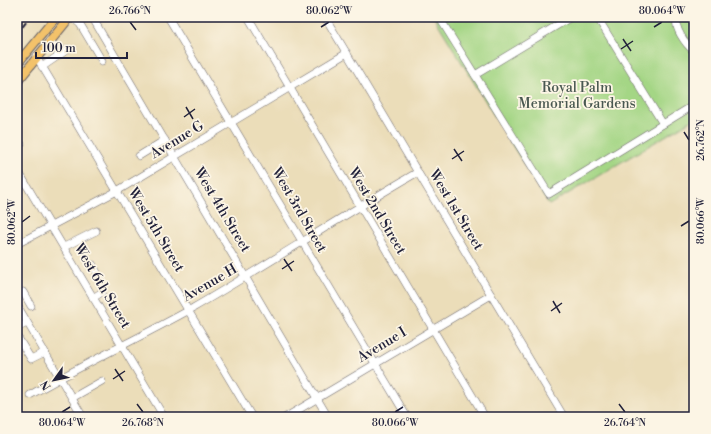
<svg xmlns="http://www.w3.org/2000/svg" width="711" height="434" viewBox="0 0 711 434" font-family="'Libre Bodoni',serif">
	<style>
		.green { fill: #a4d685; stroke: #637c60 }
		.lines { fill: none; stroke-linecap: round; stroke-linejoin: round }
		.minor-casing { stroke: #686367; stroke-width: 8 }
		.major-casing { stroke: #686367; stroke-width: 10 }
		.minor { stroke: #fff; stroke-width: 7 }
		.major { stroke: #f3c26a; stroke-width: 8 }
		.rail { stroke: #22223b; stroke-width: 2; stroke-dasharray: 6 3; stroke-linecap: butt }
		.ticks { fill: none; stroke: #22223b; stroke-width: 1.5 }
		.labels { text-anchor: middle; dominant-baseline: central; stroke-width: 3.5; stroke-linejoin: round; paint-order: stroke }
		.park-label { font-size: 14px; fill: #495851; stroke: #fcf5e5 }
		.street-label { font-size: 14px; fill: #22223b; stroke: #fcf5e5 }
		.neatline { fill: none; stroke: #22223b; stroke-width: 1.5 }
		.ticks-label { font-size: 10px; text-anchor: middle; fill: #22223b }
	</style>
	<rect width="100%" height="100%" fill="#fcf5e5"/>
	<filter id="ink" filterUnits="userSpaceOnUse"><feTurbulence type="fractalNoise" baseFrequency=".025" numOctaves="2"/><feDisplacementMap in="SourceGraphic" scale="8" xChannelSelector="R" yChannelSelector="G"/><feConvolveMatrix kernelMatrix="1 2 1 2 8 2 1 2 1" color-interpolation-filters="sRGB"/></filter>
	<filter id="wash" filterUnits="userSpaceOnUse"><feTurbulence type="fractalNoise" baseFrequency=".012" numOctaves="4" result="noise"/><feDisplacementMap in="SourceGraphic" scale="16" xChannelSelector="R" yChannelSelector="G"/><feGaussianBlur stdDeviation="0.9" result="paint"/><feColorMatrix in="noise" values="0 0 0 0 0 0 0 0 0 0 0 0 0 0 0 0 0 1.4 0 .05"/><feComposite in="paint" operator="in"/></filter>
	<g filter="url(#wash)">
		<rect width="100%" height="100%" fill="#ebddb9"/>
		<!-- green -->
		<polygon class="green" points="434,17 694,17 694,119 549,205"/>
	</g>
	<g filter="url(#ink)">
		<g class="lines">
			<!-- minor casing -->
			<g class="minor-casing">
				<g id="minor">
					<polyline points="72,17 80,24 102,61"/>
					<polyline points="92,17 328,417"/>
					<polyline points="168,17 407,417"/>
					<polyline points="248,17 485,417"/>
					<polyline points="325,17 564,417"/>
					<polyline points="439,17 549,194 694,105"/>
					<polyline points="597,17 663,124"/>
					<path d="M678,17c-6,9 8,28 16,34"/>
					<polyline points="49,41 62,53"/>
					<polyline points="36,56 252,417"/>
					<polyline points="42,67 68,49"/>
					<polyline points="475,75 571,17"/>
					<polyline points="17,146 21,144"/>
					<polyline points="139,156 165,140"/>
					<polyline points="17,169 164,417"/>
					<polyline points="17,244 117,191 347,53"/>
					<polyline points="64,247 96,231"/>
					<polyline points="93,265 102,282 102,292 93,298"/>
					<polyline points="23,292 31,306"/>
					<polyline points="17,305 83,417"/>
					<polyline points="17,328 27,323"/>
					<polyline points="17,336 31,359 45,352"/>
					<path d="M30,395c54,-31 109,-57 163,-87 75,-44 149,-92 225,-136"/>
					<polyline points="72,398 102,381"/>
					<polyline points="286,417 491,295"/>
				</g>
			</g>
			<!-- major casing -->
			<g class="major-casing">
				<g id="major">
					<polyline points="17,64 56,17"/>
					<polyline points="17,82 70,17"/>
				</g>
			</g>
			<!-- minor -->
			<use href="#minor" class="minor"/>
			<!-- major -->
			<use href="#major" class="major"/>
			<!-- rail -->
			<polyline class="rail" points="17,34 30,17"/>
		</g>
	</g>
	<!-- ticks -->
	<path class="ticks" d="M130,22l6,8M321,27l8,-5M654,27l8,-5M623,39l8,12M621,49l12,-8M186,107l7,12M184,117l11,-8M684,132l5,8M454,149l8,12M452,159l12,-8M22,222l8,-6M681,226l8,-5M284,259l8,12M282,269l12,-8M553,301l7,12M551,311l11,-8M115,369l8,12M113,379l12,-8M137,404l6,8M619,404l6,8M62,412l8,-5M395,412l8,-5"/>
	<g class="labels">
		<!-- park labels -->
		<g class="park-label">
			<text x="577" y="88">Royal Palm<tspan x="577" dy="16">Memorial Gardens</tspan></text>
		</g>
		<!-- street labels -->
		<g class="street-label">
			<text transform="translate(177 140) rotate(-31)">Avenue G</text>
			<text transform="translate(222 210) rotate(59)">West 4th Street</text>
			<text transform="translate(299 210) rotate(60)">West 3rd Street</text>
			<text transform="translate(456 210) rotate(59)">West 1st Street</text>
			<text transform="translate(377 211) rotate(59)">West 2nd Street</text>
			<text transform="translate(156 230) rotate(59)">West 5th Street</text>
			<text transform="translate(210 283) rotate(-30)">Avenue H</text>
			<text transform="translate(102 286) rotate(59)">West 6th Street</text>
			<text transform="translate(382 345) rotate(-31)">Avenue I</text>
		</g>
	</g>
	<!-- margin -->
	<rect width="711" height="434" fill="none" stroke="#fcf5e5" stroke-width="44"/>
	<!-- north arrow -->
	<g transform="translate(54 380) rotate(237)" stroke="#fcf5e5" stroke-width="3" paint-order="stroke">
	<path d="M0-3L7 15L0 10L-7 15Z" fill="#22223b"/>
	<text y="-6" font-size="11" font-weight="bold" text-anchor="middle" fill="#22223b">N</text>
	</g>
	<!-- scale -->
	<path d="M36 52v6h91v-6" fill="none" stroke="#22223b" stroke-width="2"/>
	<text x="42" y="52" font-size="12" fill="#22223b" stroke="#fcf5e5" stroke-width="3" paint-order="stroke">100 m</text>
	<rect x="22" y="22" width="667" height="390" class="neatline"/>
	<g class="ticks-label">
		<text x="130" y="14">26.766°N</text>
		<text x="329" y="14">80.062°W</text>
		<text x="662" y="14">80.064°W</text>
		<text transform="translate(700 140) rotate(-90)" y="4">26.762°N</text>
		<text transform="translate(700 221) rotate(-90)" y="4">80.066°W</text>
		<text transform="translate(11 222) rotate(-90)" y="4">80.062°W</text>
		<text x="62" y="426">80.064°W</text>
		<text x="143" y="426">26.768°N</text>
		<text x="395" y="426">80.066°W</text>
		<text x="625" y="426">26.764°N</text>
	</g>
</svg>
